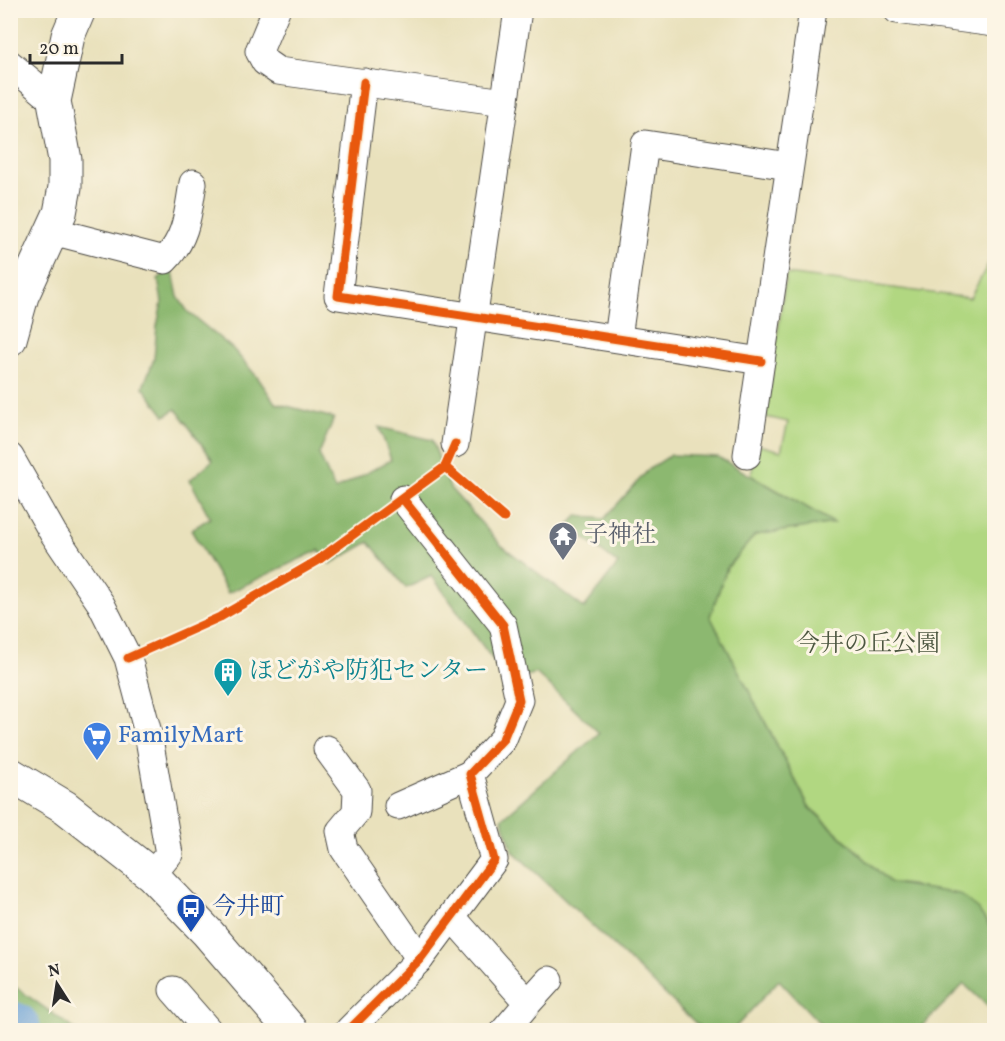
<svg xmlns="http://www.w3.org/2000/svg" width="1005" height="1041" viewBox="0 0 1005 1041" font-family="Vollkorn,'Noto Serif JP',serif">
	<style>
		.green { fill: #b1d781; stroke: #6e8156; stroke-width: 1.5 }
		.forest { fill: #8cb86f; stroke: #5c724d; stroke-width: 1.5 }
		.lines { fill: none; stroke-linecap: round; stroke-linejoin: round }
		.river { stroke: #679fd5; stroke-width: 56 }
		.minor-casing { stroke: #484641; stroke-width: 29 }
		.tertiary-casing { stroke: #484641; stroke-width: 35 }
		.minor { stroke: #fff; stroke-width: 27 }
		.tertiary { stroke: #fff; stroke-width: 33 }
		.cycleway-casing { stroke: #fcf5e5; stroke-width: 13 }
		.cycleway { stroke: #e8590c; stroke-width: 9 }
		.labels { text-anchor: middle; dominant-baseline: central; stroke-width: 6; stroke-linejoin: round; paint-order: stroke }
		.worship-label { font-size: 24px; fill: #5b616d; stroke: #fcf5e5; text-anchor: start }
		.park-label { font-size: 24px; fill: #4c5640; stroke: #fcf5e5 }
		.culture-label { font-size: 24px; fill: #0d838f; stroke: #fcf5e5; text-anchor: start }
		.shop-label { font-size: 24px; fill: #366cbe; stroke: #fcf5e5; text-anchor: start }
		.transit-label { font-size: 24px; fill: #164399; stroke: #fcf5e5; text-anchor: start }
	</style>
	<rect width="100%" height="100%" fill="#fcf5e5"/>
	<filter id="ink" filterUnits="userSpaceOnUse"><feTurbulence type="fractalNoise" baseFrequency=".0167" numOctaves="2"/><feDisplacementMap in="SourceGraphic" scale="12" xChannelSelector="R" yChannelSelector="G"/><feConvolveMatrix kernelMatrix="1 2 1 2 8 2 1 2 1" color-interpolation-filters="sRGB"/></filter>
	<filter id="wash" filterUnits="userSpaceOnUse"><feTurbulence type="fractalNoise" baseFrequency=".008" numOctaves="4" result="noise"/><feDisplacementMap in="SourceGraphic" scale="24" xChannelSelector="R" yChannelSelector="G"/><feGaussianBlur stdDeviation="1.35" result="paint"/><feColorMatrix in="noise" values="0 0 0 0 0 0 0 0 0 0 0 0 0 0 0 0 0 1.4 0 .05"/><feComposite in="paint" operator="in"/></filter>
	<g filter="url(#wash)">
		<rect width="100%" height="100%" fill="#e9e1bc"/>
		<!-- green -->
		<polygon class="green" points="994,253 994,933 978,909 911,885 891,883 809,806 710,616 727,568 755,535 834,523 751,475 758,445 781,451 788,422 766,417 786,274 970,298"/>
		<!-- forest -->
		<g class="forest">
			<polygon points="173,272 178,297 188,312 233,349 258,378 275,403 334,418 319,454 335,490 391,460 379,427 432,440 450,488 501,545 584,608 618,564 568,526 577,516 604,519 649,469 671,455 718,457 834,523 755,535 727,568 710,616 809,807 891,883 959,894 978,909 994,933 994,1012 964,984 918,1030 826,1030 779,980 733,1030 703,1030 513,851 502,819 599,733 536,673 509,682 432,576 406,588 369,542 330,564 319,550 228,593 191,530 210,518 190,480 213,460 176,409 165,416 143,387 154,359 157,326 162,302 158,279 164,274"/>
			<polygon points="11,984 76,1030 11,1030"/>
		</g>
		<g class="lines">
			<!-- river -->
			<polyline class="river" points="10,1029 13,1030"/>
		</g>
	</g>
	<g filter="url(#ink)">
		<g class="lines">
			<!-- minor casing -->
			<g class="minor-casing">
				<g id="minor">
					<polyline points="276,10 259,51 265,62 278,71 505,102"/>
					<polyline points="897,10 994,23"/>
					<polyline points="10,64 54,101"/>
					<polyline points="364,82 338,296 761,361"/>
					<path d="M52,231l113,29c22,-22 23,-48 28,-77"/>
					<polyline points="618,338 645,144 789,166"/>
					<polyline points="455,444 518,10"/>
					<polyline points="747,455 813,10"/>
					<polyline points="10,457 53,533 101,604 128,658 148,733 169,854 152,875"/>
					<polyline points="327,749 357,790 356,812 340,831 344,849 420,959"/>
					<polyline points="398,806 470,774"/>
					<polyline points="452,917 528,1003 549,980"/>
					<polyline points="173,990 208,1030"/>
					<polyline points="349,1030 420,959 494,860 470,774 503,739 519,700 503,625 403,499"/>
					<polyline points="505,1030 528,1003"/>
				</g>
			</g>
			<!-- tertiary casing -->
			<g class="tertiary-casing">
				<g id="tertiary">
					<polyline points="10,339 22,296 60,213 65,187 65,160 54,101 68,36 79,10"/>
					<polyline points="10,774 65,807 152,875 207,932 291,1030"/>
				</g>
			</g>
			<!-- minor -->
			<use href="#minor" class="minor"/>
			<!-- tertiary -->
			<use href="#tertiary" class="tertiary"/>
			<!-- cycleway casing -->
			<g class="cycleway-casing">
				<g id="cycleway">
					<polyline points="364,82 338,296 761,361"/>
					<polyline points="445,467 504,518"/>
					<polyline points="128,658 220,617 317,561 445,467 455,444"/>
					<polyline points="349,1030 420,959 494,860 470,774 503,739 519,700 503,625 403,499"/>
				</g>
			</g>
			<!-- cycleway -->
			<use href="#cycleway" class="cycleway"/>
		</g>
	</g>
	<!-- icons -->
	<defs>
		<g id="temple-pin" transform="scale(1.5)"><path d="M0 17L-7.5 6A9.5 9.5 0 1 1 7.5 6Z" fill="#6b7280" stroke="#fcf5e5"/><path d="M0-6L5-2H3V0L6.5 2.5H4V6H1.5V3h-3V6H-4V2.5H-6.5L-3 0V-2H-5Z" fill="#fff"/></g>
		<g id="building-pin" transform="scale(1.5)"><path d="M0 17L-7.5 6A9.5 9.5 0 1 1 7.5 6Z" fill="#0f9aa8" stroke="#fcf5e5"/><path d="M-4-6H4V6H1V3H-1V6H-4ZM-2.5-4.3h1.7v1.8h-1.7ZM.8-4.3h1.7v1.8H.8ZM-2.5-1h1.7V.8h-1.7ZM.8-1h1.7V.8H.8Z" fill="#fff"/></g>
		<g id="supermarket-pin" transform="scale(1.5)"><path d="M0 17L-7.5 6A9.5 9.5 0 1 1 7.5 6Z" fill="#3f7fe0" stroke="#fcf5e5"/><path d="M-6-5.5h2.5l.6 2H6L4.5 2H-2.5L-4.4-4H-6ZM-1.5 3.2a1.3 1.3 0 1 0 .1 0ZM3 3.2a1.3 1.3 0 1 0 .1 0Z" fill="#fff"/></g>
		<g id="bus-pin" transform="scale(1.5)"><path d="M0 17L-7.5 6A9.5 9.5 0 1 1 7.5 6Z" fill="#1a4fb4" stroke="#fcf5e5"/><path d="M-5-6H5V4H4V6H2V4H-2V6H-4V4H-5ZM-3.5-4V0h7V-4ZM-3.5 1.2v1.5H-2V1.2ZM2 1.2v1.5H3.5V1.2Z" fill="#fff"/></g>
	</defs>
	<g fill-rule="evenodd">
		<use href="#temple-pin" x="563" y="536"/>
		<use href="#building-pin" x="228" y="672"/>
		<use href="#supermarket-pin" x="97" y="736"/>
		<use href="#bus-pin" x="191" y="908"/>
	</g>
	<g class="labels">
		<!-- worship labels -->
		<g class="worship-label">
			<text x="584" y="536">子神社</text>
		</g>
		<!-- park labels -->
		<g class="park-label">
			<text x="868" y="645">今井の丘公園</text>
		</g>
		<!-- culture labels -->
		<g class="culture-label">
			<text x="249" y="672">ほどがや防犯センター</text>
		</g>
		<!-- shop labels -->
		<g class="shop-label">
			<text x="118" y="736">FamilyMart</text>
		</g>
		<!-- transit labels -->
		<g class="transit-label">
			<text x="212" y="908">今井町</text>
		</g>
	</g>
	<!-- margin -->
	<rect width="1005" height="1041" fill="none" stroke="#fcf5e5" stroke-width="36"/>
	<!-- north arrow -->
	<g transform="translate(57 984) rotate(348)" stroke="#fcf5e5" stroke-width="4.5" paint-order="stroke">
	<path d="M0-4.5L10 22L0 15L-10 22Z" fill="#2b2b2b"/>
	<text y="-9" font-size="16" font-weight="bold" text-anchor="middle" fill="#2b2b2b">N</text>
	</g>
	<!-- scale -->
	<path d="M30 54v9h92v-9" fill="none" stroke="#2b2b2b" stroke-width="3"/>
	<text x="39" y="54" font-size="18" fill="#2b2b2b" stroke="#fcf5e5" stroke-width="4.5" paint-order="stroke">20 m</text>
</svg>
